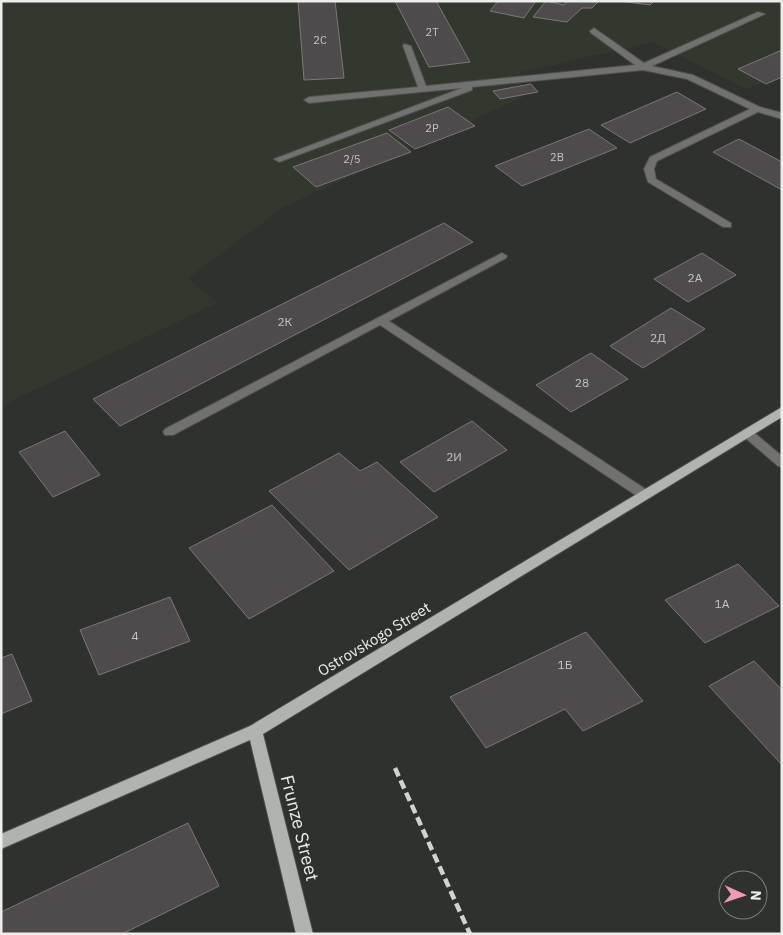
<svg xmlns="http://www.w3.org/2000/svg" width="783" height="935" viewBox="0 0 783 935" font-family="'IBM Plex Sans',sans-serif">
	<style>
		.built { fill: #33382f }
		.building { fill: #4f4a4b; stroke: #7c7778 }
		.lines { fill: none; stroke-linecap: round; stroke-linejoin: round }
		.service-casing { stroke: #4d4f4c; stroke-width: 2 }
		.minor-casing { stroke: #4d4f4c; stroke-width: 2 }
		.primary-casing { stroke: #4d4f4c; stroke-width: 2 }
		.service { fill: #717270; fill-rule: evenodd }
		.minor { fill: #717270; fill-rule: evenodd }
		.primary { fill: #b0b3af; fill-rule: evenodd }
		.rail { stroke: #d1d3d0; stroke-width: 4.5; stroke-dasharray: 9 4.5; stroke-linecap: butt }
		.labels { text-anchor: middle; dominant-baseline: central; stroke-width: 4; stroke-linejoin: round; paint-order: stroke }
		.far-number-label { font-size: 11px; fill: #c5c5c3 }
		.number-label { font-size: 12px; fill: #c5c5c3 }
		.street-label { font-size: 15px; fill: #eceeeb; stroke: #2f312e }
		.near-street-label { font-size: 18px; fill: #eceeeb; stroke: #2f312e }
	</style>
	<rect width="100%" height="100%" fill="#2f312e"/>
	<!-- built -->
	<polygon class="built" points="1,1 776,1 782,4 782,73 747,89 653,42 521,72 523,97 284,207 188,278 217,303 1,406"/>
	<!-- building -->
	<g class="building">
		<polygon points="298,1 335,1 344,78 304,80"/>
		<polygon points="395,1 436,1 470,62 429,67"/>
		<polygon points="498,1 536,1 524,18 490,11"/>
		<polygon points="546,1 564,5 567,1 599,1 592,8 582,8 567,22 533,17"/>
		<polygon points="619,1 654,1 650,5"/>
		<polygon points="782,50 782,77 766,84 738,69"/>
		<polygon points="531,84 538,92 500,99 493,91"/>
		<polygon points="677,92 706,109 630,143 601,125"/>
		<polygon points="448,107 475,126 415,149 389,130"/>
		<polygon points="589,129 617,148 522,186 495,166"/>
		<polygon points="387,133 411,152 316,187 293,167"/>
		<polygon points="739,139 782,162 782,190 713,152"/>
		<polygon points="444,223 473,242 120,426 93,399"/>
		<polygon points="702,253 736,275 688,302 654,279"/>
		<polygon points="671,308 705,329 643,368 610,346"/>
		<polygon points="591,353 628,379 571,412 536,385"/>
		<polygon points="472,421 507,450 434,492 400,462"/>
		<polygon points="65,431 100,475 53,497 19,452"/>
		<polygon points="339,453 360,471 377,462 438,517 349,570 269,491"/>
		<polygon points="272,505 334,571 249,619 189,548"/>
		<polygon points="738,564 779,606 705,643 665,600"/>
		<polygon points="170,597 190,641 99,675 80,630"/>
		<polygon points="586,632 643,701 583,731 565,709 486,748 450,697"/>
		<polygon points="12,654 32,701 1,714 1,658"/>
		<polygon points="754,661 782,690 782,765 709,686"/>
		<polygon points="188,823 219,886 122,934 1,934 1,912"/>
	</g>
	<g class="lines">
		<!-- service casing -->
		<g class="service-casing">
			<g id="service">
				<polygon points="758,12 765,14 652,66 693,75 760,107 782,113 782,119 758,112 657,161 654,169 656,179 731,223 731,227 723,227 648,182 644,169 650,157 750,109 687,79 643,70 472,87 472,90 282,161 279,162 274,159 462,88 309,103 304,100 309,97 418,87 403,46 404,44 411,46 426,86 635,65 591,33 590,31 594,28 644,63"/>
				<polygon points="502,253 507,256 506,258 389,321 650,492 651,495 650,498 640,498 380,325 173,435 165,435 163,432 165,429"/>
			</g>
		</g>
		<!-- minor casing -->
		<g class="minor-casing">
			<polygon id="minor" points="747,429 751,430 782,456 782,467 778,466 743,436 741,433 743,430"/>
		</g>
		<!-- primary casing -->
		<g class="primary-casing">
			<polygon id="primary" points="782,407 782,417 263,734 313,934 296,934 250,740 1,849 1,834 250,726"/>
		</g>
		<!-- service -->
		<use href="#service" class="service"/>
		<!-- minor -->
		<use href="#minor" class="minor"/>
		<!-- primary -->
		<use href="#primary" class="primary"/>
		<!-- rail -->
		<polyline class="rail" points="395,768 470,934"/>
	</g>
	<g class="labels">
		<!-- far-number labels -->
		<g class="far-number-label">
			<text x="432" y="32">2Т</text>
			<text x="320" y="40">2С</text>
			<text x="432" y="128">2Р</text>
			<text x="557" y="157">2В</text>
			<text x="352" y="159">2/5</text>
		</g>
		<!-- number labels -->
		<g class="number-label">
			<text x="695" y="277">2А</text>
			<text x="285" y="321">2К</text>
			<text x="658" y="337">2Д</text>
			<text x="582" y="382">28</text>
			<text x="454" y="456">2И</text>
			<text x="722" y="603">1А</text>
			<text x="135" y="635">4</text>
			<text x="565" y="664">1Б</text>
		</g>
		<!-- street labels -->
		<g class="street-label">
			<text transform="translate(374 639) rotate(-31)">Ostrovskogo Street</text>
		</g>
		<!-- near-street labels -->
		<g class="near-street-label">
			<text transform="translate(300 828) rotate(76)">Frunze Street</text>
		</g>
	</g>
	<!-- border -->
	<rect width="783" height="935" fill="none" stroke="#eceeeb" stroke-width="5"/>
	<!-- north arrow -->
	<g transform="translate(743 895) rotate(93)"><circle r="24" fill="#2f312e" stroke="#7b7d7a"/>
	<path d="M0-4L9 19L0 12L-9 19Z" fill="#f29aaf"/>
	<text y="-8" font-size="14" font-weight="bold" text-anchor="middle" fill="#eceeeb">N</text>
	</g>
</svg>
